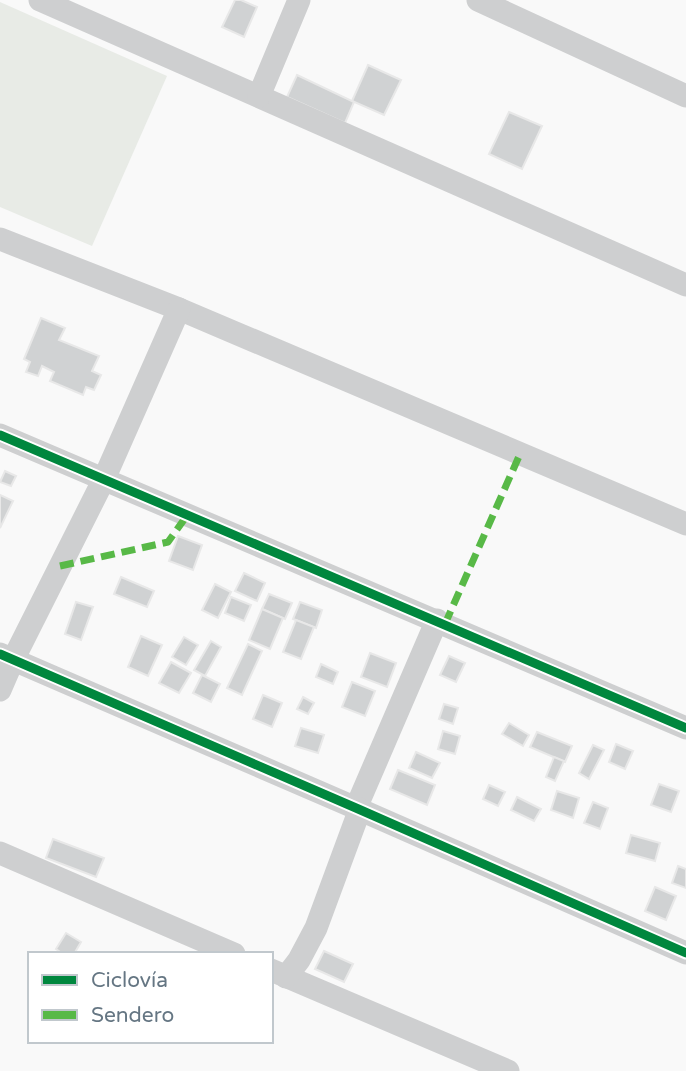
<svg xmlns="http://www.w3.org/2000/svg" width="686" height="1071" viewBox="0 0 686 1071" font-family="'Varela Round',sans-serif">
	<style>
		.green { fill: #e8ebe6 }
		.building { fill: #d0d2d3; stroke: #e8e8e8; stroke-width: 2 }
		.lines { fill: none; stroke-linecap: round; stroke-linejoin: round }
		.minor { stroke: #cecfd0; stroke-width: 23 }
		.quiet { stroke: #58b947; stroke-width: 7; stroke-dasharray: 14 7; stroke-linecap: butt }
		.cycleway-casing { stroke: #fff; stroke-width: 13 }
		.cycleway { stroke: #00873e; stroke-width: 9 }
	</style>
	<rect width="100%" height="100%" fill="#f9f9f9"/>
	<!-- green -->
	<polygon class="green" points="0,2 167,76 92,246 0,207"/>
	<!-- building -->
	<g class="building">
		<polygon points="235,0 241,0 257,7 244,37 222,27"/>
		<polygon points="368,65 401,80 384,115 352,101"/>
		<polygon points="297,75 354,102 345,123 287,97"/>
		<polygon points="509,112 542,126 522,169 489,154"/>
		<polygon points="41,318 65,328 59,340 99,356 92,371 101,375 94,390 86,387 83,395 50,381 54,372 42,366 38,376 26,372 30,362 24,359"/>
		<polygon points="5,471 16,476 11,486 0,482"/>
		<polygon points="0,495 13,501 0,528"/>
		<polygon points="178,536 202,545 193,570 169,561"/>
		<polygon points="244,573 265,583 257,601 235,591"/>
		<polygon points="121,577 154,591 147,607 114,594"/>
		<polygon points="215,584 231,592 218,618 202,610"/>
		<polygon points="269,594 292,603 285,619 262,609"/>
		<polygon points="231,597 251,605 244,621 225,613"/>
		<polygon points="76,602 93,607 81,640 65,634"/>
		<polygon points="300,602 322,610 316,628 293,619"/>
		<polygon points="262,609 283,618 270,649 249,640"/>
		<polygon points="296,620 314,627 301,659 283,652"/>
		<polygon points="141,636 162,645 148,676 128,667"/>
		<polygon points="184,637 198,645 186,665 172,657"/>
		<polygon points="211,641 221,647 205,676 194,670"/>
		<polygon points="248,644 262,651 242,695 227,688"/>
		<polygon points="370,653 396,663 387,687 361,677"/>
		<polygon points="449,656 465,663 456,682 440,675"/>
		<polygon points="171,662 191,673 179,693 159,683"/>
		<polygon points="321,664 338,672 333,684 316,677"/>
		<polygon points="202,675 220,684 211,702 193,693"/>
		<polygon points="352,682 375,691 365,716 342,707"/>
		<polygon points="263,695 282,703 272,727 253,719"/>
		<polygon points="303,697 314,703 308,714 297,709"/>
		<polygon points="444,704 458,708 453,724 439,719"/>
		<polygon points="509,723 529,735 523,746 502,734"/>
		<polygon points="301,728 324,735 318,753 295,746"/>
		<polygon points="443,731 460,736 455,754 438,749"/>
		<polygon points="537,732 572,746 565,762 530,747"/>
		<polygon points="616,744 633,751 625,769 609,762"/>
		<polygon points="593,745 604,750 589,779 579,773"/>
		<polygon points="416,752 440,763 432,778 409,768"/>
		<polygon points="554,757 564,761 555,781 546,777"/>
		<polygon points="398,770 435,785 427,805 390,789"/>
		<polygon points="659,784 679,791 671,812 651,805"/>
		<polygon points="489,785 505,792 498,806 483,799"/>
		<polygon points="557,791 579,798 573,818 551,810"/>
		<polygon points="517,797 541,809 534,821 511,810"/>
		<polygon points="593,802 608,808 600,829 584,823"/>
		<polygon points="631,835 660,843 655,861 626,853"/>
		<polygon points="53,839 104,858 96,877 46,858"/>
		<polygon points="678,866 686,869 686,888 672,883"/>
		<polygon points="655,887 676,896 666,920 645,911"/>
		<polygon points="66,933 81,942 74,954 63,954 56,949"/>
		<polygon points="324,951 353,964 344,982 315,969"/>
	</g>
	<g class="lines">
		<!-- minor -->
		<g class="minor">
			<polyline points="40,0 686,285"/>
			<polyline points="478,0 686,96"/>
			<polyline points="259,96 299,0"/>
			<polyline points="0,239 179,309 686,524"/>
			<polyline points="0,435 686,728"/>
			<polyline points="0,654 356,808 686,953"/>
			<polyline points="0,690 13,660 104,479 179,309"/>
			<polyline points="356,808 437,620"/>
			<polyline points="0,853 234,954"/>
			<polyline points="271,970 508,1071"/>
			<polyline points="286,977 299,960 316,928 360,809"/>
		</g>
		<!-- quiet -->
		<g class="quiet">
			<polyline points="60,566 168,542 188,514"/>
			<polyline points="445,624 520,454"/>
		</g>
		<!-- cycleway casing -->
		<g class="cycleway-casing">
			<g id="cycleway">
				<polyline points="0,435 686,728"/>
				<polyline points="0,654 356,808 686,953"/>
			</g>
		</g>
		<!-- cycleway -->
		<use href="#cycleway" class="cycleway"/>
	</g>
	<!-- legend -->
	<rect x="28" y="952" width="245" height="91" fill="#ffffff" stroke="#c1c8cd" stroke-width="2"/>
	<rect x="42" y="975" width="35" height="10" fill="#00873e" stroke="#c1c8cd" stroke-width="2"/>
	<text x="91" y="987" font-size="21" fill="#657683">Ciclovía</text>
	<rect x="42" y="1010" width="35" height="10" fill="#58b947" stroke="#c1c8cd" stroke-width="2"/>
	<text x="91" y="1022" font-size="21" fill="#657683">Sendero</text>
</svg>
